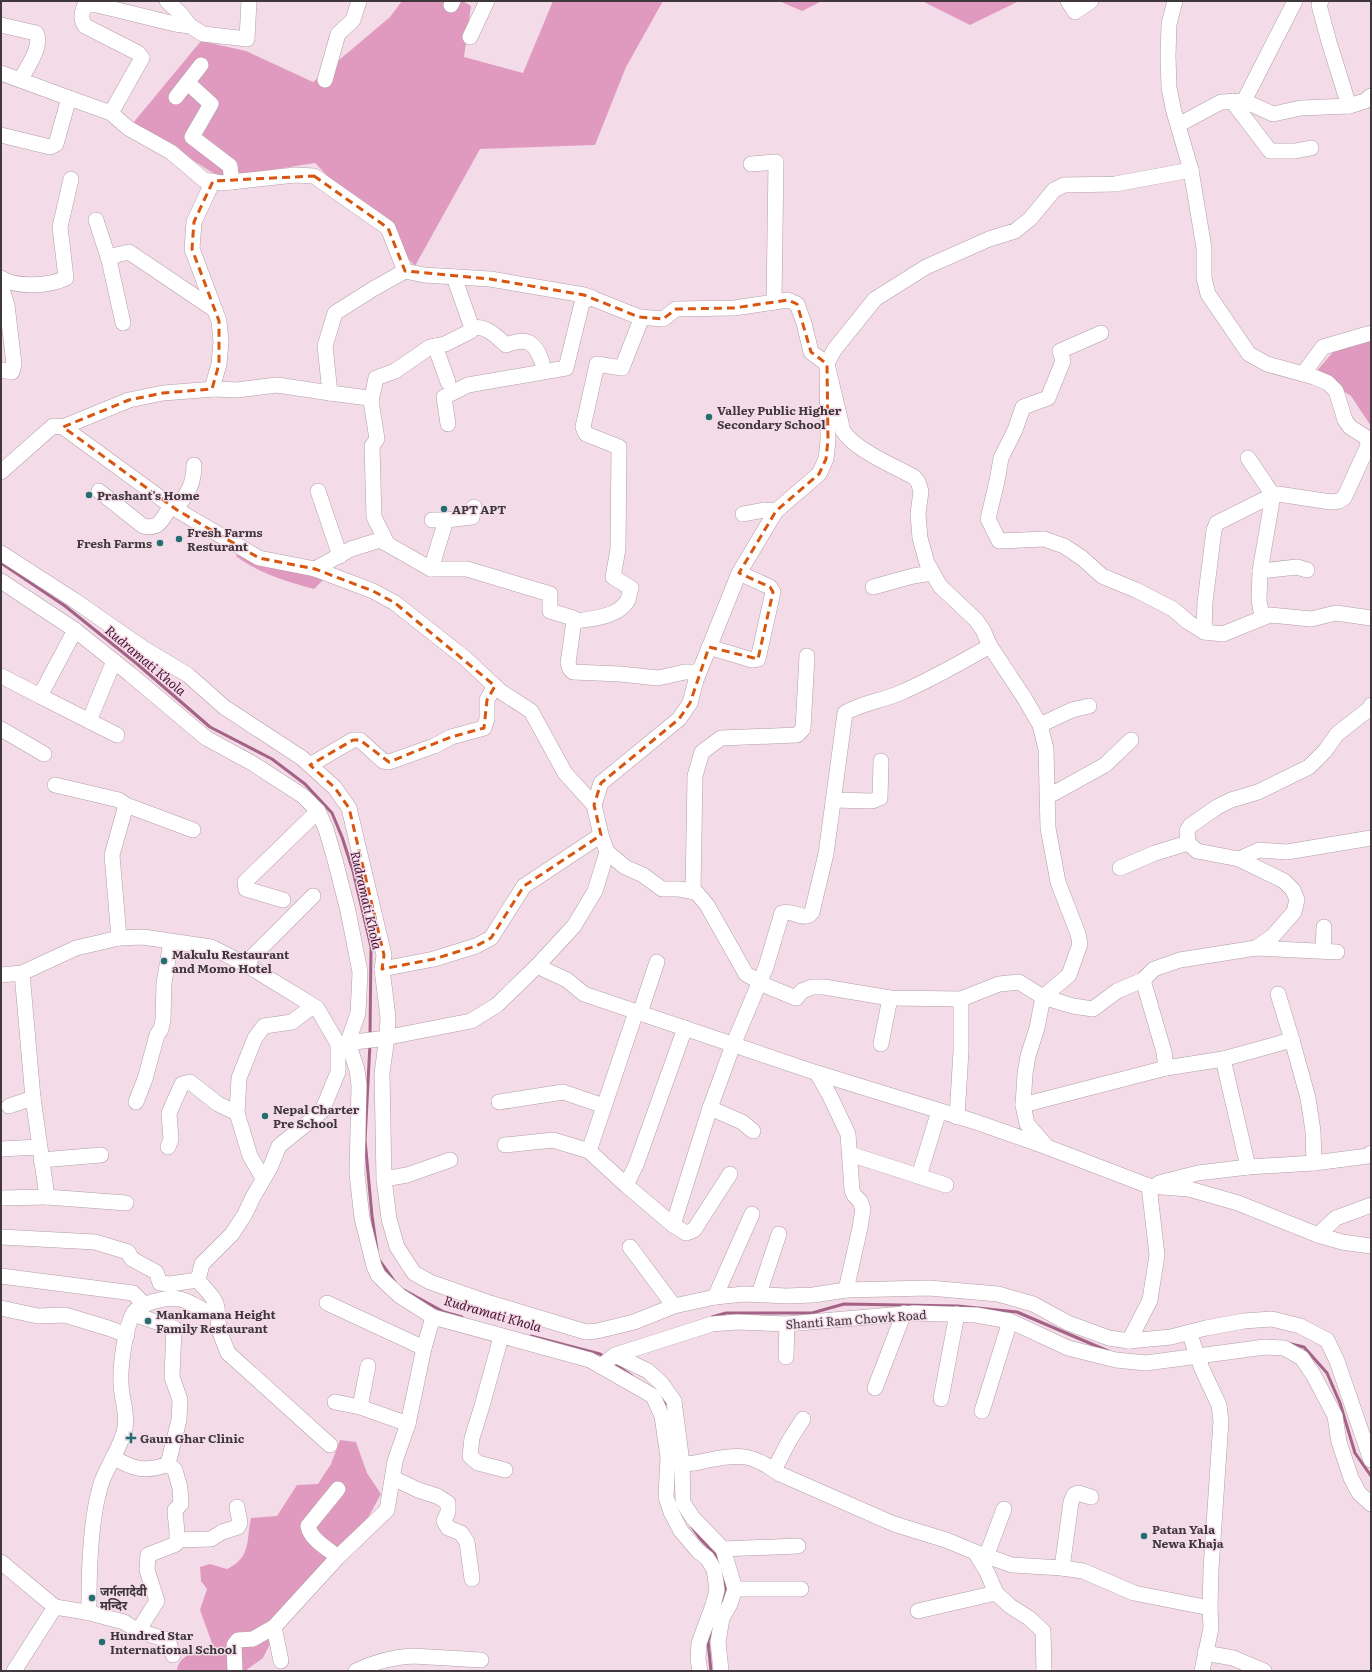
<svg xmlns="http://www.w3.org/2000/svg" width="1372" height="1672" viewBox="0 0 1372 1672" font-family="Literata,'Noto Sans Devanagari',serif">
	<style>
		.green { fill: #e19abf }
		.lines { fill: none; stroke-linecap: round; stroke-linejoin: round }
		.stream { stroke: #a46287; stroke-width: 3 }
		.minor-casing { stroke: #b29da7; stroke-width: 16 }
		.minor { stroke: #fff; stroke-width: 15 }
		.marked { fill: none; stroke: #d75611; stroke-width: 3; stroke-dasharray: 8 5; stroke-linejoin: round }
		.poi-dot { fill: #236e70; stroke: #f3dce7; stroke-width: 1.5 }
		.labels { text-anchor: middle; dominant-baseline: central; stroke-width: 3; stroke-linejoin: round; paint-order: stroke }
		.poi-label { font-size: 12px; font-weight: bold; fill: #3f373b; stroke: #f3dce7; text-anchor: start }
		.street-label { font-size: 12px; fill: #3f373b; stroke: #f3dce7 }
		.water-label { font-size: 13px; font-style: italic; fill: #491034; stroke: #f3dce7 }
	</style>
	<rect width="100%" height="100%" fill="#f3dce7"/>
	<!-- green -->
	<g class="green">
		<polygon points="402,1 463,1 471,6 464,57 523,73 553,1 663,1 626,67 595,145 480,149 415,266 315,163 221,178 133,123 201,41 246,51 313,82 390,17"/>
		<polygon points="779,1 822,1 802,11"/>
		<polygon points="922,1 1019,1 970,25"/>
		<polygon points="1371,339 1371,426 1351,396 1315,373 1333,352"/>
		<path d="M240,550l85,28 -11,11c-27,-7 -56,-16 -78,-33z"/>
		<path d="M340,1440l16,2 11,31 14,21 -29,53 -70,73 -19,38 -18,13h-68c1,-17 23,-21 36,-25l-13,-36 7,-21 -6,-8 -1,-14 10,-3 17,5c25,-12 19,-29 24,-51l26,-2 20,-31 21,-1 13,-20z"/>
	</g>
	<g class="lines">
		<!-- stream -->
		<g class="stream">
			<polyline points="1,563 65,606 136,663 210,727 272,759 305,784 332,813 342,837 353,871 371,947 370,1036"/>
			<polyline points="370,1044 365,1140 372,1216 377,1250"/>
			<polyline points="380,1261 395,1282"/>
			<polyline points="402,1289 444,1312 462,1317"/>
			<polyline points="712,1317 726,1313 812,1313 844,1304 958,1306 1017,1312 1108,1351"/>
			<polyline points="531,1336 600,1354 606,1358"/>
			<polyline points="1291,1344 1304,1347 1327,1373 1340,1403 1355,1453 1371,1476"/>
			<polyline points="612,1362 632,1376"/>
			<polyline points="660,1395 667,1404"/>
			<polyline points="692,1527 699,1537 719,1559"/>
			<polyline points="721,1605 726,1590 725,1579"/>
			<polyline points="711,1671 708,1641 714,1625"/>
		</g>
		<!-- minor casing -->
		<g class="minor-casing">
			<g id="minor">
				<polyline points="167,1 181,14 190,26"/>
				<polyline points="1068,1 1075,12 1091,1"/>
				<polyline points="1175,1 1169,24 1168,56 1169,88 1174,112 1191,170 1204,248 1204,278 1208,294 1249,354 1267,364 1314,377 1328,383 1336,391 1345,420 1350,427 1367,438 1368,446 1344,498 1339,501 1331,502 1278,494 1273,495 1217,523 1214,530 1205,602 1204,632 1223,634 1270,615 1311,619 1336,613 1371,618"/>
				<polyline points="451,5 453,1"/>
				<path d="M1,25l35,8c7,13 -9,34 -15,46"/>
				<polyline points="470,37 487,1"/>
				<polyline points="1,73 69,98 56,144 50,147 1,135"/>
				<polyline points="325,80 338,34 353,20 359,1"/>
				<polyline points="188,83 211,104 192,137 230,166 232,182"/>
				<polyline points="176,97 201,65"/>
				<path d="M69,98l42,15 17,15 43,24 33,28 18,3 73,-8 19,1 74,52 17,43 19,4 66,4 94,16 55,22 24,2 13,-10 58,-1 54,-8 9,4 7,19 7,29 16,12 16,67c12,19 51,35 71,46l4,5 3,9 -3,23 2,24 7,25 13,23 36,34 7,10 7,16 35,53 15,26 6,24 2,79 10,54 20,52 2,10 -11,31 -26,22 -6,31 -9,28 -3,18 -2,31 4,19 20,23"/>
				<polyline points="1232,101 1270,151 1295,151 1311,148"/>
				<polyline points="1244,101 1273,114 1301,108 1349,106 1329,42 1319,5 1321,1"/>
				<polyline points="1349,106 1365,101 1371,96"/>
				<path d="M111,113l31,-55 -4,-5 -53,-27c-4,-7 -4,-11 -1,-19l6,-2h7l78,19 15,2 13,8 44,5 2,-38"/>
				<polyline points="1178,125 1221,102 1244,101 1295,1"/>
				<polyline points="751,164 776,162 774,302"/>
				<polyline points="213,181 194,222 192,249 219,321 221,342 219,364 213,385 215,389 237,390 277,385 330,393 325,346 335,313 373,289 405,271"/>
				<polyline points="96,220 109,260 123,323"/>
				<polyline points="109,260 116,255 129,252 215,310"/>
				<path d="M1,278c15,10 49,8 65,0l-6,-51 11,-48"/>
				<polyline points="1,286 7,305 14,364 12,372 1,370"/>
				<path d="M472,328c14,-3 24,8 34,17 20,-8 29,-4 36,17"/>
				<polyline points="1101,333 1060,351 1063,361 1048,398 1023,407 1015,430 1001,458 997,481 988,519 999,541 1044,539 1064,546 1082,558 1102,576 1136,590 1173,609 1188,622 1204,632"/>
				<polyline points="435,346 445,344 471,331 472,328 454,277"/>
				<polyline points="1303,374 1323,347 1371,333"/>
				<polyline points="330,393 369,398 371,401 377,439 372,446 374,517 387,543"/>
				<polyline points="371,401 376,378 395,371 430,347 435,346 448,382"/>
				<polyline points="448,424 444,397 468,385 566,368 582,303 591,297"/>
				<polyline points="63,427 129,400 163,393 215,389"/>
				<polyline points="1248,458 1273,495 1260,571"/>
				<polyline points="1,472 53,426 63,427 177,510 259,558 315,569 373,591 395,603 466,659 500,691 531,711 565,773 594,805"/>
				<path d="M99,491l44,35c17,4 19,-7 28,-20"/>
				<polyline points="318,491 340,556"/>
				<path d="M176,509c11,-15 18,-24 18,-44"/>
				<polyline points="743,514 764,510 776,511"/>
				<polyline points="432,520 446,520"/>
				<polyline points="1,553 74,600 143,648 188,675 224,707 302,758 335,788 349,808 384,955 382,969 388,1017 387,1037 382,1073 384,1179 389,1219 397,1247 414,1273 430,1282 490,1303 586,1332 597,1331 634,1322 674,1306 715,1297 744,1294 786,1296 813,1295 846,1290 929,1288 998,1294 1033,1304 1068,1323 1109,1338 1129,1341 1171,1337 1206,1328 1244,1321 1272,1319 1300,1326 1327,1340 1337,1361 1371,1460"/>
				<polyline points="315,569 351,549 380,540 431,569 467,569 550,594 550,611 573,618 574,621 568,663 570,669 573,672 620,674 658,678 685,672 699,672"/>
				<polyline points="431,569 446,520 472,517 474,507"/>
				<polyline points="1,581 75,630 130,674 206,738 252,763 303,796 318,811 326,829 335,860 348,911 360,972 358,1013 348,1042 357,1070 359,1085 357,1174 362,1218 374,1266 378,1275 387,1284 400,1296 433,1317 590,1360 653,1396 662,1416 668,1457 666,1497 671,1512 681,1531 698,1551 707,1558 714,1569 717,1590 713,1605 699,1643 698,1659 700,1671"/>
				<polyline points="873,587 913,576 932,573"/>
				<polyline points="1262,617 1259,600 1260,571 1297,567 1307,570"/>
				<path d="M574,621c17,-2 45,-4 54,-21 1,-4 2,-9 3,-12l-18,-11 5,-28 1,-102 -33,-13 -3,-7 14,-63 25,4 20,-51"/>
				<polyline points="75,630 40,696 117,735"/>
				<polyline points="709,647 752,660 758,659 773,592 770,587 739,573"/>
				<polyline points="1,676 40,696"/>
				<polyline points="89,721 114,661"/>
				<polyline points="1040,725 1072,710 1089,706"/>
				<polyline points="1,729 44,754"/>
				<polyline points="310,765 353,740 360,740 383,761 389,762 434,746 451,737 484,728 487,719 487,700 495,686"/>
				<polyline points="55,785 119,800 126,805 193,830"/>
				<polyline points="1048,796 1058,791 1105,765 1131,740"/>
				<polyline points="833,800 872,801 880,798 881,761"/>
				<polyline points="607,852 625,867 643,875 662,889 679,889 696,892 707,905 746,974 769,987 796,998 802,991 812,987 824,987 890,998 961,999 999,984 1019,982 1043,997 1073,1006 1093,1009 1117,991 1143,980 1154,969 1180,960 1256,948 1273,936 1294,912 1297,900 1293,890 1284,881 1239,859 1197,851 1188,843 1187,831 1190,826 1217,807 1231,800 1258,792 1309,767 1325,751 1337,734 1369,709 1371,705"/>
				<polyline points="1239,859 1259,850 1287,852 1371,838"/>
				<polyline points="1120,868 1155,853 1188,843"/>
				<polyline points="693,892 695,776 702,752 721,738 797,735 803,729 807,656"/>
				<polyline points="283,900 246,889 245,882 318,811"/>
				<polyline points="119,938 112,855 126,805"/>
				<polyline points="1256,948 1337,952"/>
				<polyline points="1323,951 1324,927"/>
				<polyline points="245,964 313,896"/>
				<polyline points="537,966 567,980 584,994 817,1073 976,1122 1047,1147 1149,1186 1189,1189 1238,1203 1318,1235 1342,1242 1371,1246"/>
				<polyline points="382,969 434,959 476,946 491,938 524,886 601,835"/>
				<polyline points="1,975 22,973 76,948 119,938 143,937 211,947 245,964 317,1008 338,1044 379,1039 471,1021 497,1005 537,966 574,926 595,891 607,852 601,835 594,805 601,783 679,719 690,703 696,680 739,573 776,511 819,474 826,459 828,440 827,364 834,350 875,299 926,267 989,239 1015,231 1030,219 1054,190 1064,185 1115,184 1191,170"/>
				<polyline points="1143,980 1164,1052 1166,1068"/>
				<polyline points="1278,994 1292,1040"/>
				<polyline points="640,1013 657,962"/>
				<polyline points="881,1044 890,998"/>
				<polyline points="1223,1059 1248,1167"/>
				<polyline points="817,1073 829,1094 848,1134 852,1190 854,1195 860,1201 863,1209 860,1228 846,1290"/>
				<polyline points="136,1102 145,1079 157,1035 161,1029 163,1020 164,983 171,942"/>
				<polyline points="499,1102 563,1092 604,1106"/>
				<polyline points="1023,1105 1166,1068 1223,1059 1292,1040 1308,1098 1313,1131 1314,1163"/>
				<polyline points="9,1106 33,1098"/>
				<polyline points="237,1113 239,1078 255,1038 264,1026 292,1022 313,1006"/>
				<polyline points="957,1117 961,1051 961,999"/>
				<path d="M753,1131l-11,-9 -32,-14 23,-63 33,-78 16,-54c12,-4 22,10 30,-1l14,-58 19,-141c17,-10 36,-12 55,-20 31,-13 60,-30 90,-47"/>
				<polyline points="505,1145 553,1140 589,1151 626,1185 636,1165 685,1028"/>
				<polyline points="168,1147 171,1139 169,1113 182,1084 190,1082 218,1104 237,1113 250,1156 263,1178"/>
				<polyline points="1,1149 39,1147"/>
				<polyline points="589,1151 636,1012"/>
				<polyline points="850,1154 946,1185"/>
				<polyline points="41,1160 101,1155"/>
				<polyline points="919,1176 939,1111"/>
				<polyline points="384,1179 407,1175 450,1160"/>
				<polyline points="1159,1183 1198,1173 1248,1167 1314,1163 1368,1156 1371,1153"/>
				<polyline points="626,1185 673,1225 686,1233 694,1230 730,1174"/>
				<polyline points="47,1197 126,1203"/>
				<polyline points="1,1198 47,1197 33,1098 22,973"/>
				<polyline points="673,1225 710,1108"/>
				<polyline points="1318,1235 1336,1218 1371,1205"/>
				<polyline points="1,1237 95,1242 128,1252 132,1259 156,1272 160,1283 170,1284 198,1280"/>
				<polyline points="630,1247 674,1306"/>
				<polyline points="1,1276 133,1293 145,1305"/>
				<polyline points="759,1294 779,1234"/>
				<polyline points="715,1297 752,1214"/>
				<polyline points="327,1303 424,1348"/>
				<polyline points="1,1308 38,1316 65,1315 108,1328 127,1335"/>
				<polyline points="217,1309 219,1330 228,1353 330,1445"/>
				<path d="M133,1314l41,14 -2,49 8,23 -1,20 -11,44 7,6 5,18 1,16 -6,6c0,10 4,25 1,34l-28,11 -1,15 10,31 -19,30"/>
				<polyline points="1189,1332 1202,1369 1219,1405 1221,1421 1211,1569 1210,1608 1211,1628 1202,1671"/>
				<polyline points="501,1337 482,1406 472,1438 470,1456 478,1463 505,1470"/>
				<polyline points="1129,1341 1150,1300 1157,1255 1149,1186"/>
				<polyline points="615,1355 648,1371 662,1384 674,1401 682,1463 683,1503 693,1518 723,1549 735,1589 730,1604 722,1618 718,1642 721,1671"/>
				<polyline points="786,1357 787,1324"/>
				<polyline points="601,1366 615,1355 712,1324 737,1322 787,1324 914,1313 976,1315 1010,1321 1068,1348 1116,1360 1146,1363 1265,1347 1284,1348 1302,1358 1314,1376 1335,1416 1339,1442 1351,1478 1359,1493 1371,1504"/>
				<polyline points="875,1388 904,1313"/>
				<polyline points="941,1399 957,1314"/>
				<polyline points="335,1402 360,1407 408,1424"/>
				<polyline points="360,1407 368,1366"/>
				<polyline points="982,1411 1010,1321"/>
				<path d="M113,1457c19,12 33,16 55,7"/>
				<path d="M682,1463c11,2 17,-1 27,-3 33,-7 44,-5 71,14l114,50 52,16 29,12 12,20 9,21 14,13 19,12 14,13 1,40"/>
				<polyline points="774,1470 789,1441 803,1419"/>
				<polyline points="393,1478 418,1490 437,1496 448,1503 448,1512 444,1521 448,1528 461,1533 467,1542 472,1579"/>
				<path d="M338,1489l-30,37c2,13 20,23 30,31"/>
				<polyline points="177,1540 211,1539 222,1532 238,1527 240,1523 237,1507"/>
				<polyline points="723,1549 798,1546"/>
				<polyline points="975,1552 1012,1565 1062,1568 1083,1571 1134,1593 1210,1608"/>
				<polyline points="986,1557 1004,1509"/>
				<path d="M1,1562l54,45 31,5 3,-7c0,-35 2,-92 13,-124 7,-18 19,-34 23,-53 3,-14 -4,-31 -4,-45 -1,-16 4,-55 12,-69 6,-11 35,-18 47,-15 9,2 19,9 27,13l10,-3c0,-11 -13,-20 -19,-29l4,-16 30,-30 13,-20 8,-17 17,-29 9,-22 43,-35 16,-39v-28"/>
				<polyline points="1062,1568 1071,1502 1074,1495 1078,1493 1091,1497"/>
				<polyline points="735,1589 801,1589"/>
				<polyline points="918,1611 996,1593"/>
				<polyline points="86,1612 124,1622 138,1631 168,1640 173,1655"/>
				<polyline points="274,1627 281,1661"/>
				<polyline points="1205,1653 1233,1658 1264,1671"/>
				<polyline points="14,1671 55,1607"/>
				<polyline points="235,1671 234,1645 238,1640 253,1639 274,1627 338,1557 387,1510 395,1461 408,1424 424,1348 433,1317"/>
				<path d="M356,1671c18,-9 38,-14 57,-15l68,4"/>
			</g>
		</g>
		<!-- minor -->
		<use href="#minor" class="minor"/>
	</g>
	<!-- marked area -->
	<path class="marked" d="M314,176l74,52 17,43 85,8 94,16 55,22 24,2 13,-10 58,-1 54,-8 9,4 14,48 16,12 1,76 -2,19 -7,15 -43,37 -37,62 31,14 3,5 -15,67 -49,-12 -19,56 -11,16 -78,64 -7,22 7,30 -77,51 -33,52 -15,8 -42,13 -52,10 2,-14 -35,-147 -14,-20 -25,-23 43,-25h7l29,22 62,-25 33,-9 3,-28 8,-14 -100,-83 -22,-12 -58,-22 -56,-11 -82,-48 -114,-83 66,-27 34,-7 49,-4 7,-25v-43l-27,-72 2,-27 19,-41z"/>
	<!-- markers -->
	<g class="poi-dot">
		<circle cx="709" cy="417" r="4"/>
		<circle cx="89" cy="495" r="4"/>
		<circle cx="444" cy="509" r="4"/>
		<circle cx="179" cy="539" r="4"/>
		<circle cx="160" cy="543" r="4"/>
		<circle cx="164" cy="961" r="4"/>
		<circle cx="265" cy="1116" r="4"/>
		<circle cx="148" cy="1321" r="4"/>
		<path d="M129 1432h4v4h4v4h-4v4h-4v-4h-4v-4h4z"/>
		<circle cx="1144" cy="1536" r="4"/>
		<circle cx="92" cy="1598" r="4"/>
		<circle cx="102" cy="1642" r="4"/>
	</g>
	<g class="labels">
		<!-- poi labels -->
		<g class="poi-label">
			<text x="717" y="410">Valley Public Higher<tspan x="717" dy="14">Secondary School</tspan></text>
			<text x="97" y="495">Prashant's Home</text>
			<text x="452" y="509">APT APT</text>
			<text x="187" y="532">Fresh Farms<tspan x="187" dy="14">Resturant</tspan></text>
			<text x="152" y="543" text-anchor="end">Fresh Farms</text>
			<text x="172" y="954">Makulu Restaurant<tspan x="172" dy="14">and Momo Hotel</tspan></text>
			<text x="273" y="1109">Nepal Charter<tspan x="273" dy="14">Pre School</tspan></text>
			<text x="156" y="1314">Mankamana Height<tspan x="156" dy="14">Family Restaurant</tspan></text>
			<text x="140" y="1438">Gaun Ghar Clinic</text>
			<text x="1152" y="1529">Patan Yala<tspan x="1152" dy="14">Newa Khaja</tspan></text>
			<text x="100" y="1591">जर्गलादेवी<tspan x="100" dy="14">मन्दिर</tspan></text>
			<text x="110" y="1635">Hundred Star<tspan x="110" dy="14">International School</tspan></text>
		</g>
		<!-- street labels -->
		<g class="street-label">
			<text transform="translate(856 1319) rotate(-4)">Shanti Ram Chowk Road</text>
		</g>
		<!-- water labels -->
		<g class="water-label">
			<text transform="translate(146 660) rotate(40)">Rudramati Khola</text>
			<text transform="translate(367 900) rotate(77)">Rudramati Khola</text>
			<text transform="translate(493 1313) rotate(16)">Rudramati Khola</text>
		</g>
	</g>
	<!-- border -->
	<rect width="1372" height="1672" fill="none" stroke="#3f373b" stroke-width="4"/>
</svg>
